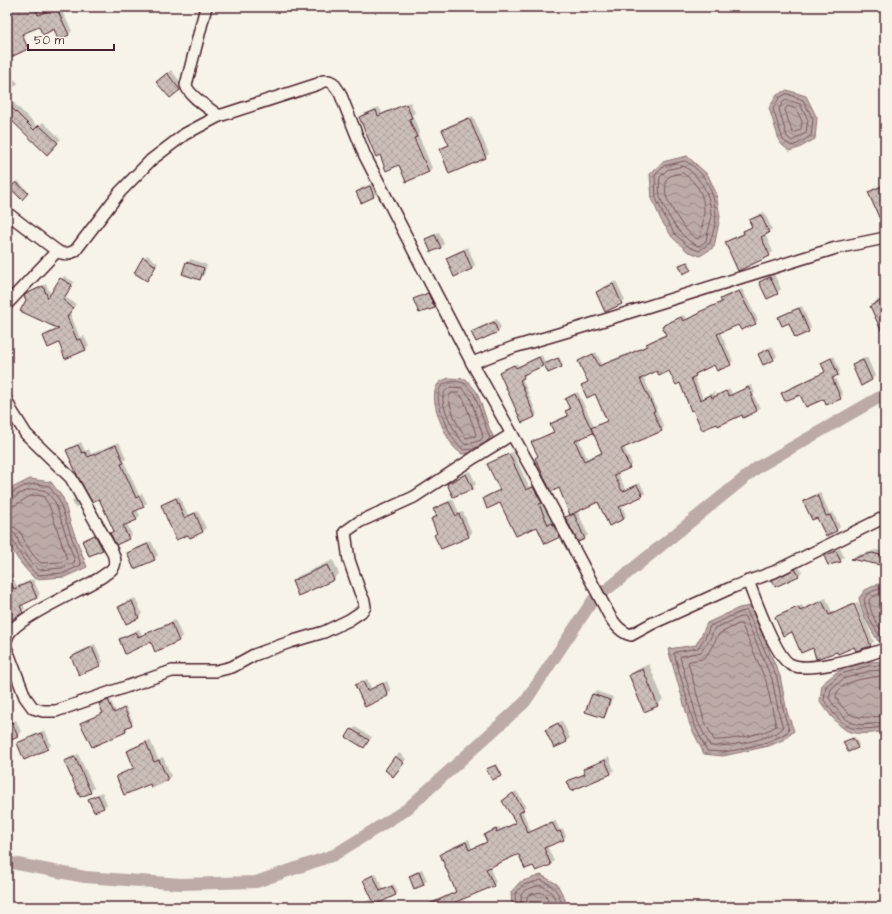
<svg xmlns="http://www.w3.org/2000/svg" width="892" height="914" viewBox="0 0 892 914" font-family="'Architects Daughter',sans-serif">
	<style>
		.water { fill: url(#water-waves); stroke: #8e7275 }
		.shadow { fill: #0003; fill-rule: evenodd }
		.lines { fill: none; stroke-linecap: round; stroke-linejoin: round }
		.shore { stroke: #78575d; stroke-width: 1 }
		.canal { stroke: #bcaaa7; stroke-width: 12 }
		.building { fill: url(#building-cross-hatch); stroke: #4a1f2b }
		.street-casing { stroke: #4a1f2b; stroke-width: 14 }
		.street { stroke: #f7f3e8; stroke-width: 11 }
	</style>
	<defs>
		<pattern id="water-waves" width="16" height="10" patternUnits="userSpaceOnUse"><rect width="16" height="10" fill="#bcaaa7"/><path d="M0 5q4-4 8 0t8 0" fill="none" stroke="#9b8a88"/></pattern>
		<pattern id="building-cross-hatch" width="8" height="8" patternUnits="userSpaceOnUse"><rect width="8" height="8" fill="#ccbfb9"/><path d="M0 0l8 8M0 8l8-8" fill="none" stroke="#b1a49f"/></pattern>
	</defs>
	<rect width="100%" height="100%" fill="#f7f3e8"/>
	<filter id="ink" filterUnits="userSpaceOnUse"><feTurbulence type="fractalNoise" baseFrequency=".025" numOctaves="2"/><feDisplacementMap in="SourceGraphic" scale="8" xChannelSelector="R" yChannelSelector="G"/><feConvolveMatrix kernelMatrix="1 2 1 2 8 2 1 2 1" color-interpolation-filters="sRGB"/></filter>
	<g filter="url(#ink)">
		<!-- water -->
		<g class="water">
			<polygon points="787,90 806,96 817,118 815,139 799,148 789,151 780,143 769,108 777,95"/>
			<polygon points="687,156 708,175 716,193 720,217 714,247 700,256 687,251 672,237 661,220 652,199 650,174 662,162"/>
			<path d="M449,378l17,1 11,13 13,38 5,10 -21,13 -12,1c-3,-2 -7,-5 -9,-8 -9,-13 -26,-48 -15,-62 2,-3 8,-5 11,-6z"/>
			<path d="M30,479l21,3 12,16 8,27 16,42 -22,10 -30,2c-11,-11 -23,-25 -27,-41 -3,-11 -1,-33 -1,-45l5,-5z"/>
			<path d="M878,584h7v57h-7c-9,-14 -16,-27 -19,-43l6,-8z"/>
			<polygon points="750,606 780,676 787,712 794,731 785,739 769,746 723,756 704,754 690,725 668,649 696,645 702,634 707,623 739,608"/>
			<path d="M885,661v70c-9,2 -25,4 -35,1 -10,-3 -24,-22 -30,-31l2,-17 16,-13 29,-9z"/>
			<polygon points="541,875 557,884 565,899 566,907 512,907 511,892 520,882"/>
		</g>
		<!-- shadow -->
		<g class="shadow">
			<polygon points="19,7 39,7 41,13 53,7 60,7 72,31 69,34 59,39 54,28 40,26 25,32 26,35 23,38 7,46 7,16"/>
			<polygon points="334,7 349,7 335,11"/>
			<polygon points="171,70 183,85 171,97 161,78"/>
			<polygon points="7,72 18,83 8,94 7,93"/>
			<polygon points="13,102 38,127 43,122 61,139 47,153 7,115 7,108"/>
			<polygon points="410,102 415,113 412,115 420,132 418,134 432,168 429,171 399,164 380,154 360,117 363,114 379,107 382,113"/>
			<polygon points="473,116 489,154 485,157 441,150 444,146 450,144 444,130 447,126"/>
			<polygon points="18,181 28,191 22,198 11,188"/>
			<polygon points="373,183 377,193 373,196 357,192 361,188"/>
			<polygon points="885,183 885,228 869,192 874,188"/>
			<polygon points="764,212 772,229 765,234 773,252 769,255 726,242 730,239 745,232 748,228 753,226 750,220 754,217"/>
			<polygon points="439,232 444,244 440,248 427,240 430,236"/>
			<polygon points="468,247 475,265 472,268 454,276 447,258 451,255"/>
			<polygon points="147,255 158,263 150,277 144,258"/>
			<polygon points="191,259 207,265 204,275 200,279 187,263"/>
			<polygon points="689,261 692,268 683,272 682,264"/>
			<polygon points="774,274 781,289 777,293 760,282 764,279"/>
			<polygon points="64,276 74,282 65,297 76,304 70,313 80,338 84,336 89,346 86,349 44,336 47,333 59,328 27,300 25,296 31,291 46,284 51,295"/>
			<polygon points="616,281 625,300 621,303 597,292 601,288"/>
			<path d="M742,289l16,31 -3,3h-16l-19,9 13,29 -3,3h-15l-21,12 9,22 11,-6 1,3 15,-6 2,5 19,-9 4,8 -2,1 7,14 -3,3 -14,3 -24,11 -49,-55h-12l-15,6 14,32 -1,1 8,18 -3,3 -37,17 8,17 -3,3 -12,5 8,16 2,1 13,-6 5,10 -3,3 -20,9 4,11 -3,3 -25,-18 -21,9 11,25 -4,3 -18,-20 4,-4 -11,-27 -23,-29 2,-2 -5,-13 3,-3 18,-9 -3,-7 3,-3 14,-6 -1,-3 3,-4 -4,-9 3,-3 9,-4 16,34 14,-6 -12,-27 -14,-8 7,-4 -9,-20 3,-3 13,-6 6,12 46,-19 2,-4 16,-7 -3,-8 3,-3 18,-8 2,4 14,-7 3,-2 19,-9 -1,-2 3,-3zM594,431l8,21 -15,6 -9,-20z"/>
			<polygon points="429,292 436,305 428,310 414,299"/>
			<polygon points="885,297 885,328 871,306 876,301"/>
			<polygon points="802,306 811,328 808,331 779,318 781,315"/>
			<polygon points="497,319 501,328 497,331 472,332 476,329"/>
			<polygon points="772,346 777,356 773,360 759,354 762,351"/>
			<polygon points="542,355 545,363 543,365 526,373 526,375 522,378 537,414 535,417 500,372 503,370 517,363 518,366"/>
			<polygon points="834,356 840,372 834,376 843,395 840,398 824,398 801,394 782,393 785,390 826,371 822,363"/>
			<polygon points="559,357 563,364 561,366 546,364"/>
			<polygon points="867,357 875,376 872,379 861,384 853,365 856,361"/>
			<polygon points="81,442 85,451 89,449 91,454 119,442 126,458 124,461 139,495 142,493 147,503 143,506 137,509 140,516 136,519 127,524 132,535 128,538 111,533 114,530 100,497 68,450 71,447"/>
			<polygon points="513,452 529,487 536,484 552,522 556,520 563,533 559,536 537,525 500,502 484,498 487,495 501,489 489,465 492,461"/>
			<polygon points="470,471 476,484 472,488 448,484 452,480"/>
			<polygon points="820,492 830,514 833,512 840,527 837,530 826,535 818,517 805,501 808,498"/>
			<polygon points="179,496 188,515 198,511 206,528 203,531 162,505 166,502"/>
			<polygon points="76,498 80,505 75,508 72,501"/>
			<polygon points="453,499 459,513 463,512 472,533 469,536 441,548 438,532 432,519 437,515 435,509 438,506"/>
			<polygon points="99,532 106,545 103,549 89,555 83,541 87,538"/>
			<polygon points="151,541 158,555 154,559 128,553 132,550"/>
			<polygon points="840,548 844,557 840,561 829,565 827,556 830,552"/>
			<polygon points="876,550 885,552 885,565 853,558 855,556"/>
			<polygon points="333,560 339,574 333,579 293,581 298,576"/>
			<polygon points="7,566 17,586 33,579 40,594 37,598 23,604 25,609 7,621"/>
			<polygon points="799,566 802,572 798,575 773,581 776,577"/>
			<polygon points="135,598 142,613 139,617 126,622 119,607 123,603"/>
			<polygon points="826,598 832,612 853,604 870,645 855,645 837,651 813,647 776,617 780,614 802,605 803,608"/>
			<polygon points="858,602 874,642 871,644 855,603"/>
			<polygon points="175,620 182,636 179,640 155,650 151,641 120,639 124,636 139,629 142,635"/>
			<polygon points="95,644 103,662 100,665 72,657 76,653"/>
			<polygon points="7,659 15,679 7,685"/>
			<polygon points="649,664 663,699 658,705 645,710 630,675 636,670"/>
			<polygon points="367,679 371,688 387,681 391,691 388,695 366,706 356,685 360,682"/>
			<polygon points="596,691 613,697 607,713 604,717 592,694"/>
			<polygon points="110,699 116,712 126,707 133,722 127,727 128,729 126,731 81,723 104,712 100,704"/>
			<polygon points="16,720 21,732 18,736 7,740 7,724"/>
			<polygon points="562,721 570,738 567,741 546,730 550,726"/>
			<polygon points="355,727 372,737 364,747 352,730"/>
			<polygon points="45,730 51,745 48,748 25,759 18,744 22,740"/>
			<polygon points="855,737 859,745 857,747 846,741"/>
			<polygon points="150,740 158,759 163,757 171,776 168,779 152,786 150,783 117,777 121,773 135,767 128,751 131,748"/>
			<polygon points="399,753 406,759 397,772 396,757"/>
			<polygon points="78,754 94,788 90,792 65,762 68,758"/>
			<polygon points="609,757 614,770 611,774 568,782 572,778 586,773 584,769 588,766"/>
			<polygon points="497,764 502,773 501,775 489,768"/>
			<polygon points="516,791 526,806 522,810 531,831 555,820 560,830 563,829 566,836 563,839 547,846 554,861 551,864 537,870 534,864 519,853 489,866 496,882 493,885 448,904 448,907 425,907 428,904 456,891 441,854 444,851 469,839 472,848 488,841 485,835 488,832 499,827 500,829 517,822 503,801"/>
			<polygon points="102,792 107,804 104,807 89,799 93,796"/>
			<polygon points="422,869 427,880 424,884 415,888 410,876 413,873"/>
			<polygon points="376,873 383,889 394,884 398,892 395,894 378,902 380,907 364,907 363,903 373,898 365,880"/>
		</g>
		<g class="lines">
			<!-- shore -->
			<g class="shore">
				<polygon points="787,94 803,100 813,119 811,136 797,144 791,146 783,140 773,109 779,98"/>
				<polygon points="787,100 800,104 808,120 806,133 792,141 787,137 779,109 783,102"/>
				<polygon points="788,106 796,109 802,121 801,129 794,133 792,132 785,110"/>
				<path d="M685,161c20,10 30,32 31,55 0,8 -4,19 -6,27l-11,8 -10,-4 -14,-13 -10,-16 -9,-20 -1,-23 9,-9z"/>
				<path d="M684,166c17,12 27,29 27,50 0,8 -4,17 -5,25l-7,5c-16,-4 -35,-34 -39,-50 -1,-5 -1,-13 0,-19l7,-7z"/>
				<path d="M683,173c4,3 9,7 12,11 13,15 9,36 5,53l-2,2c-12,-4 -28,-32 -32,-43 -1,-5 0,-12 0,-16l4,-4z"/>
				<path d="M451,387l11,1 8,9 13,39 -2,4 -15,5c-9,-6 -25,-38 -23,-49 1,-5 4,-7 8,-9z"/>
				<path d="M452,393h7l5,7 12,34 -1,2 -9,2c-8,-10 -16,-28 -17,-41z"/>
				<path d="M482,445l-9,4 -9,1c-10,-7 -15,-18 -19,-29 -5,-11 -15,-37 6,-39 4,-1 9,0 13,1l10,11 16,44 -5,5"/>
				<path d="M7,496c4,-1 5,-3 8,-5 12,-8 21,-8 34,-5l10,14 22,65 -17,8 -27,2c-11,-10 -19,-23 -25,-37l-5,-1"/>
				<path d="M7,501c6,-1 7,-3 11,-6 10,-6 18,-7 28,-4l9,11 20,60 -13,6 -23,2 -8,-8 -11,-17 -4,-10 -4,-3h-5"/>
				<path d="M7,507c16,-1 17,-15 36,-11l6,9 18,54 -6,3 -20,1c-6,-5 -12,-13 -16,-21 -4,-9 -6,-16 -18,-16"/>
				<path d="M885,588c-9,1 -17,4 -21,11 2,14 8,26 16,37l5,1"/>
				<path d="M885,593c-5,0 -13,3 -16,7 1,10 7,28 16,32"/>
				<path d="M747,611l30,67 7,35 5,17c-12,12 -49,20 -66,22 -5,0 -11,-1 -16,-1l-13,-27 -20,-71 2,-1 22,-4 8,-12 4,-10 30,-14z"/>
				<path d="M741,617h4l27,62 7,35 4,14c-11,12 -57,19 -73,18l-12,-24 -18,-65 2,-1 19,-4 9,-13 4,-10z"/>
				<path d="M739,624l3,1 24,56 10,45c-9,8 -49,15 -62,14l-10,-20 -16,-58 2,-1 12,-2 5,-4 12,-21z"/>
				<path d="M885,665l-17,1 -27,8 -15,12 -2,14c5,8 19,27 29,28 11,2 21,0 32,-1"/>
				<path d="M885,670l-16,1 -26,8 -12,10 -2,9c5,8 15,22 24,25 10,4 22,0 32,-1"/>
				<path d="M885,676c-14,1 -47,4 -49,21 14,26 24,20 49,19"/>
				<path d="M516,907l-1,-13 8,-9 18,-5c13,6 19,12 21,27"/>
				<path d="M521,907v-12l4,-5 15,-5c11,5 15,10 17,22"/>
				<polyline points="527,907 527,897 529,895 540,892 546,895 550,907"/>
			</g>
			<!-- canal -->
			<polyline class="canal" points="7,862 85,877 181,884 256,882 334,855 407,809 525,702 593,600 614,584 758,467 885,394"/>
		</g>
		<!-- building -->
		<g class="building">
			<polygon points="7,7 35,7 38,15 56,7 69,35 58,40 54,29 43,35 39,27 22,34 28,49 9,58 7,53"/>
			<polygon points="167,73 180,90 170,98 156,82"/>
			<polygon points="7,103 34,130 39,125 58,143 47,155 7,116"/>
			<polygon points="406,104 412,118 409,119 417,137 414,138 429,172 406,182 399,165 386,171 380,155 376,157 359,117 376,110 378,116"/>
			<polygon points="469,118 486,158 449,174 440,149 449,145 442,130"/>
			<polygon points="16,182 28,193 22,200 10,188"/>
			<polygon points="885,185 885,231 868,192"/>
			<polygon points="370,186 374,197 361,203 356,192"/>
			<polygon points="761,215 769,233 761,237 770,256 738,271 725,242 744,234 743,231 752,227 749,220"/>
			<polygon points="435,235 441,248 431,252 425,239"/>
			<polygon points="464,250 472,269 454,277 446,258"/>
			<polygon points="143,257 156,266 147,281 134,273"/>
			<polygon points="186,262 204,268 200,280 182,274"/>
			<polygon points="687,262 691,270 683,274 679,265"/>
			<polygon points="770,277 778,294 767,299 759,282"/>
			<polygon points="60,278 72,285 63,300 73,308 67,317 77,340 81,339 86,350 65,359 59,343 48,348 43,336 59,329 20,311 26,300 24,296 26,294 43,286 48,298"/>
			<polygon points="613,284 622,304 605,312 596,292"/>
			<polygon points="739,291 756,324 741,330 738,325 717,334 731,365 717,371 714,365 695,374 696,376 691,378 700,400 711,395 712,398 726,391 729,396 748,387 753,396 751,397 757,411 743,418 742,415 718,426 717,424 702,430 693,410 691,411 680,383 676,385 669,371 659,376 657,371 640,379 655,411 653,412 662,431 621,449 630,468 614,475 622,491 624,491 637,485 643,496 619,507 624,519 609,526 598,502 570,515 559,488 551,492 535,458 538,456 531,442 554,432 550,424 568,416 565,411 570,409 565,399 575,394 593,433 575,441 584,461 602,453 591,428 607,421 595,394 587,398 581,385 588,382 578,361 593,354 599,366 625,356 647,346 646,344 666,335 662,326 681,317 683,321 699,314 699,312 722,302 720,299"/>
			<polygon points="428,293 435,308 419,313 413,299"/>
			<polygon points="885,299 885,339 870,306"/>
			<polygon points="799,308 809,332 795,338 789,323 782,326 778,317"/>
			<polygon points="494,322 498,332 476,342 471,332"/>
			<polygon points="769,349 774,360 763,365 758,354"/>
			<polygon points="539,357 543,366 523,375 524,378 520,380 535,417 522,423 499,372 514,365 516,368"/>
			<polygon points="558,358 562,367 548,373 544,364"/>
			<polygon points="831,358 838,375 832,378 841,399 826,405 824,399 806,407 800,395 785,401 781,393 825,372 821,363"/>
			<polygon points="863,360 872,380 861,386 852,365"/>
			<polygon points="78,445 82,453 85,452 88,457 116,445 124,463 121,464 136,498 139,496 144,507 133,512 137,520 123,526 129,539 116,545 110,533 114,531 99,499 92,502 78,477 66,450"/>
			<polygon points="509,454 526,490 533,487 542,503 539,504 548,525 552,523 560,537 545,544 537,527 516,536 500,503 487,509 483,498 500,490 487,464"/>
			<polygon points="466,474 473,489 453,497 447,484"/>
			<polygon points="817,495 826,516 830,515 837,531 826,536 817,518 812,520 803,501"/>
			<polygon points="176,498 184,518 195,513 203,532 190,538 188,535 176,540 161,505"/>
			<polygon points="449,502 456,516 459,514 469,537 441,549 434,535 437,533 431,519 437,516 433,509"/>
			<polygon points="574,514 585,539 578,542 565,517"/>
			<polygon points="95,535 103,550 89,556 82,541"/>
			<polygon points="148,544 155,560 134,569 127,553"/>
			<polygon points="836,551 841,562 828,565 824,556"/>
			<polygon points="872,553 885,556 885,566 851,559"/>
			<polygon points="327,565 334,580 298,596 292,581"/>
			<polygon points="795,569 799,576 775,587 772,580"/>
			<polygon points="7,575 14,589 30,582 37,598 20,606 23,613 7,622"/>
			<polygon points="132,601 139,618 126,624 118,607"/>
			<polygon points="822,601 829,615 854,604 871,646 856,651 854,647 838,654 837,652 816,659 813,648 801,653 792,632 783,636 775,617 798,607 800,611"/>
			<polygon points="171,623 179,641 155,652 151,642 125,654 119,639 136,632 138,637"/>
			<polygon points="92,647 100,666 79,675 71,657"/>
			<polygon points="643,669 658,706 644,712 629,675"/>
			<polygon points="363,681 367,691 383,683 388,696 365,707 355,685"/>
			<polygon points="592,694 610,700 604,718 585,712"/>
			<polygon points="108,700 114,713 124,708 132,725 125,728 126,732 92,747 80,723 103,713 99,704"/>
			<polygon points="7,711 18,737 7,742"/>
			<polygon points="558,723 567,742 554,748 545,730"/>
			<polygon points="351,729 369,740 364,748 346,737"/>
			<polygon points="41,733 48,749 24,760 17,743"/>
			<polygon points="853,738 858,748 848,752 843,742"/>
			<polygon points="146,742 154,762 159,760 168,780 151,788 150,784 124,795 116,776 134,768 127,751"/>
			<polygon points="395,756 404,763 393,777 385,770"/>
			<polygon points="75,757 91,793 80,797 64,761"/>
			<polygon points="605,760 611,774 571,791 567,781 585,774 583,769"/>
			<polygon points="496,765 502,776 492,780 486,769"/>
			<polygon points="513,793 524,810 519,813 528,833 552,822 557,832 560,831 564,840 544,848 551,865 536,871 533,866 525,869 519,855 517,855 486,869 494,886 444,907 423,907 456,892 440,854 466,842 469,850 487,842 484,835 496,829 497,832 516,823 502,801"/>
			<polygon points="98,795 104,808 94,812 88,799"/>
			<polygon points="419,872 424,885 414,889 409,876"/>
			<polygon points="373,875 380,891 392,886 396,895 375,905 363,880"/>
		</g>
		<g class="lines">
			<!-- street casing -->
			<g class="street-casing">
				<g id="street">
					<path d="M206,7l-20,78c2,10 24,24 33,31"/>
					<path d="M7,213l50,38c6,4 11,3 18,0l45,-59 31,-32 34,-26 34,-18 99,-32 5,-3h6l4,2 7,10 25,63 54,105 53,102 59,105 76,143c5,10 12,21 24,24l22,-12 80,-36 41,-15 111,-55"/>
					<polyline points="7,304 57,251"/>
					<polyline points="472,363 514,347 582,327 836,248 885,238"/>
					<path d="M7,401l4,9 15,24 45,44 41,73c2,5 4,10 2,15 -2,5 -8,7 -11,10 -18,13 -92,43 -96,62"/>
					<path d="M748,581c7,17 28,79 44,84 19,8 73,-9 93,-16"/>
					<polyline points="7,650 25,697 33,708 43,711 56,711 172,671 216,671 232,667 254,655 290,642 324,632 349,620 361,612 365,607 364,601 360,592 349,560 345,532 359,522 414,497 475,457 512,434"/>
				</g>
			</g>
			<!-- street -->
			<use href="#street" class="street"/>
		</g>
	</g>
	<!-- margin -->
	<rect width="892" height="914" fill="none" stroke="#f7f3e8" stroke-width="24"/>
	<rect x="12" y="12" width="868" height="890" fill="none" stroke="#4a1f2b" stroke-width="1.5" filter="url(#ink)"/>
	<!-- scale -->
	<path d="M28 44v6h86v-6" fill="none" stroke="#4a1f2b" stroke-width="2"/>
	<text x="34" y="44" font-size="12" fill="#4a1f2b" stroke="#f7f3e8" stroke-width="3" paint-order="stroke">50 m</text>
</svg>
